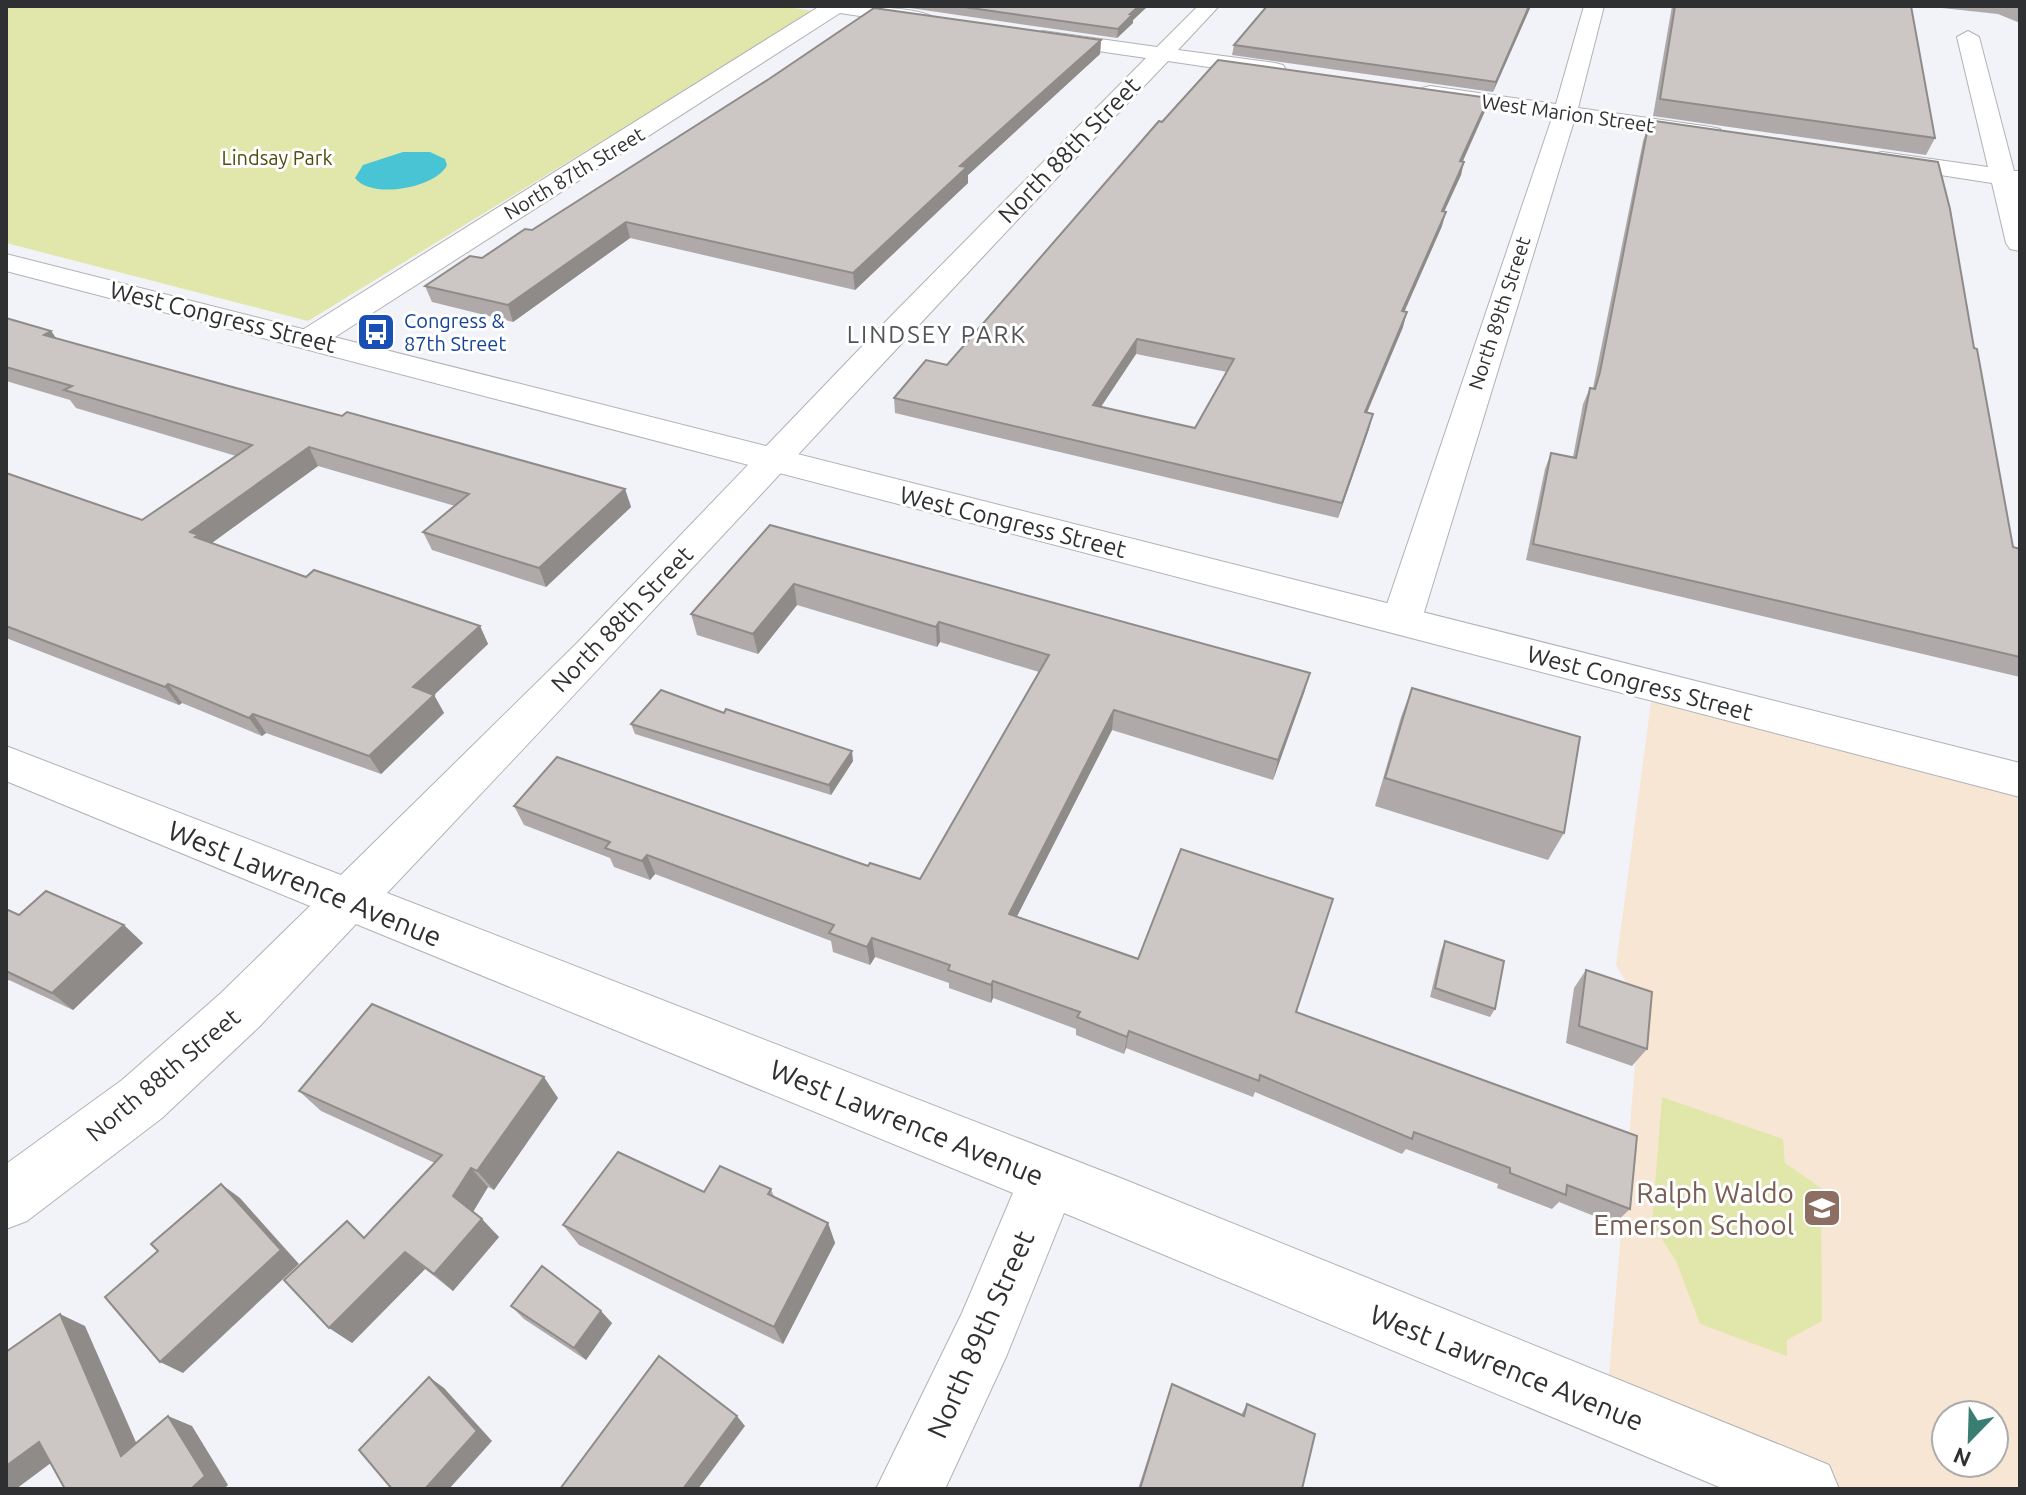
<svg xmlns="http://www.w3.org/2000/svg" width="2026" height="1495" viewBox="0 0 2026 1495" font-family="Ubuntu,sans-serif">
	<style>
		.education { fill: #f7e6d4; fill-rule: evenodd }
		.green { fill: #e1e6ab }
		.water { fill: #49c4d4 }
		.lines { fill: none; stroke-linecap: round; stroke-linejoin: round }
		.minor-casing { stroke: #b0b2b7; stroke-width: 2 }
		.tertiary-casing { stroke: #b0b2b7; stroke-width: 2 }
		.minor { fill: #fff; fill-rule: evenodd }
		.tertiary { fill: #fff; fill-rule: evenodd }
		.wall { fill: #afaaa9; fill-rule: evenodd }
		.shaded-wall { fill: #8f8b89 }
		.building { fill: #ccc6c4; stroke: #8f8b89; stroke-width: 2; fill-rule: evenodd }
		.labels { text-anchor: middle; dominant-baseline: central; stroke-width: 6; stroke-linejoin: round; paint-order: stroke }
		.far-street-label { font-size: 20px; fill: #2f3032; stroke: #fff }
		.far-park-label { font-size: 20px; fill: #4d4f0e; stroke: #fff }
		.far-transit-label { font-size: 20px; fill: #164399; stroke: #fff; text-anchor: start }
		.street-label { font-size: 24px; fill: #2f3032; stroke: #fff }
		.far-quarter-label { font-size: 24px; letter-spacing: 2px; fill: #535459; stroke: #fff }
		.near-street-label { font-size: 28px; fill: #2f3032; stroke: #fff }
		.near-education-label { font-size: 28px; fill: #785e54; stroke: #fff; text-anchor: end }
	</style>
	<rect width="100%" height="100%" fill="#f1f3f9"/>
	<!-- education -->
	<path class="education" d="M1653,687l367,93v709h-215l-199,-80 34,-402 -24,-42zM1946,1415h48v48h-48z"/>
	<!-- green -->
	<g class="green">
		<polygon points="6,6 779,6 814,11 308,321 6,243"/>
		<polygon points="1662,1097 1783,1139 1785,1163 1821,1188 1822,1321 1787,1340 1787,1356 1700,1324 1676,1261 1652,1224"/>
	</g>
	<!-- water -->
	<path class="water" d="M403,152h27l15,7 2,6c-11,23 -76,35 -92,13l8,-13z"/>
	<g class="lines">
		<!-- minor casing -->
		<g class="minor-casing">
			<g id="minor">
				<path d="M820,6c22,0 104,-1 117,14l-10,6 -87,-13 -519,333 -11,2 -11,-2 -4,-7 4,-7z"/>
				<path d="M1198,6h21l-41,44 97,13 8,2 3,5 -3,5 -8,2 -107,-16c-263,275 -519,557 -781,832l736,286 682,276 24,10 10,24h-115l-660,-276 -58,144 -61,132h-69l86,-176 51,-120 -657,-269 -97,103 -97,91 -135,103 -21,8v-65l116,-84 99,-87 89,-87 -304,-125v-35l335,129 236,-232 317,-330 252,-255 -103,-15 -7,-2 -4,-4 4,-4 7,-2 114,16z"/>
				<polygon points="1584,6 1604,6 1578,108 1711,127 1720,129 1723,134 1720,139 1711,141 1574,121 1422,619 1416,629 1402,633 1388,629 1382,619 1552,118 1430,100 1422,98 1419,93 1422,88 1430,86 1556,104"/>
				<polygon points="1968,31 1979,37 2014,171 2020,171 2020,251 2010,249 2006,243 1992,183 1882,166 1873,164 1870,159 1873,154 1882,152 1988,167 1957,37"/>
			</g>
		</g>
		<!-- tertiary casing -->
		<g class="tertiary-casing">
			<polygon id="tertiary" points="6,254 2020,763 2020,797 6,271"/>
		</g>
		<!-- minor -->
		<use href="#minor" class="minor"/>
		<!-- tertiary -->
		<use href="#tertiary" class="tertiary"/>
	</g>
	<!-- wall -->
	<g class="wall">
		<polygon points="896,6 1148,6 1133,20 1133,23 1117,38"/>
		<polygon points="1267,6 1531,6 1493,92 1232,55 1234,45"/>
		<polygon points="1672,6 1911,6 1935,138 1926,155 1653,116"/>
		<polygon points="1923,6 2020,6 2020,23 1998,14"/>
		<polygon points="1101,40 1100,54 968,175 968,183 855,290 630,238 513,322 432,302 425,286 482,258 532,230"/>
		<path d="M1485,111l-22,50 -2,14 -17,37 -2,14 -38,86 -1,15 -36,85 2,17 -31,89 -443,-105 -1,-15 53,-33 215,-243zM1136,354l91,18 -32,56 -94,-21z"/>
		<polygon points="1655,121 1974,348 2013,547 2020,549 2020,677 1526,560 1545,469 1551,453 1573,457 1583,404 1590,388 1593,388 1643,141 1648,127 1653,127"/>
		<polygon points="6,318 51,331 56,338 236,388 625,489 631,507 546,587 432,550 423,532 455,506 318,466 212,543 306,577 480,626 488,644 434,695 444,713 381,774 266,733 262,736 182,703 179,705 6,638 6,473 142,520 236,456 76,408 70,400 6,381"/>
		<polygon points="770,525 1310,673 1304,693 1273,780 1112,730 1017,916 1296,1012 1630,1209 1614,1224 1559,1202 1552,1209 1497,1188 1498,1184 1406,1149 1402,1154 1255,1092 1253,1097 1126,1048 1124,1054 1076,1035 1076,1029 993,998 991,1003 949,988 949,983 875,957 870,965 833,952 831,941 655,874 650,880 614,867 610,858 524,825 514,806 868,866 920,879 1039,672 940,642 937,647 797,605 758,654 697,635 691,614"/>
		<polygon points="1412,688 1564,833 1548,860 1375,806 1401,717"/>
		<polygon points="724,713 853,761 831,795 635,734 631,724"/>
		<polygon points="6,909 19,915 143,943 73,1010 9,980 6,982"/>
		<polygon points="1445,941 1495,1009 1490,1017 1430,997 1441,951"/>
		<polygon points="1586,970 1647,1049 1632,1066 1566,1043 1574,988"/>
		<polygon points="299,1091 558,1098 494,1190 488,1187 473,1212 499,1237 453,1291 425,1269 352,1343 366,1237 435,1163 321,1111"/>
		<polygon points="771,1189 774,1197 828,1223 835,1243 783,1344 579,1245 563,1225 704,1192"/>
		<polygon points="511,1306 612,1323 586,1360 524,1319"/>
		<polygon points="1172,1384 1241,1415 1247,1404 1302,1489 1138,1489"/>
	</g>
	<!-- shaded-wall -->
	<g class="shaded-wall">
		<polygon points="1139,6 1148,6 1133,20 1133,23 1117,38 1118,29"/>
		<polygon points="1529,6 1531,6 1493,92 1496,82"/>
		<polygon points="1101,40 1100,54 968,175 968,183 855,290 853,273 960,166"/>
		<polygon points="1489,98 1485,111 1457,174 1460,161"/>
		<polygon points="1464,162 1461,175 1438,225 1442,211"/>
		<polygon points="1446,212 1442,226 1398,326 1402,311"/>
		<polygon points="626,222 630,238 513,322 508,305"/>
		<polygon points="1407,312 1403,327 1361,427 1365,412"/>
		<polygon points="51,331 63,348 44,335"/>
		<polygon points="1137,339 1136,354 1092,420 1093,405"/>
		<polygon points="1373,414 1369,429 1338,518 1342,503"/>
		<polygon points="309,447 318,466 206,547 190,532"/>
		<polygon points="625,489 631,507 546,587 539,568"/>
		<polygon points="794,584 797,605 758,654 753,634"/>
		<polygon points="939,622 940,642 937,647 936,627"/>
		<polygon points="480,626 488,644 434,695 444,713 381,774 369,756 413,687"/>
		<polygon points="1310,673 1304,693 1273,780 1278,760"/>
		<polygon points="168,684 182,703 179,705 165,687"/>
		<polygon points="1114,710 1112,730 1009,932 1009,914"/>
		<polygon points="253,714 266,733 262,736 249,718"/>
		<polygon points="852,751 853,761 831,795 829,785"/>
		<polygon points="647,855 655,874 650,880 642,861"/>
		<polygon points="124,925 143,943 73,1010 52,993"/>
		<polygon points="872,938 875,957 870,965 867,947"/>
		<polygon points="993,981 993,998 991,1003 991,985"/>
		<polygon points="1129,1031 1126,1048 1124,1054 1127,1037"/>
		<polygon points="544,1077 558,1098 494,1190 477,1171"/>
		<polygon points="471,1168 488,1187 471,1215 453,1196"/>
		<polygon points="221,1184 240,1198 299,1264 183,1373 160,1362"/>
		<polygon points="482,1219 499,1237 453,1291 434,1274"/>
		<polygon points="828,1223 835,1243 783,1344 774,1327"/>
		<polygon points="405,1252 425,1269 352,1343 329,1328"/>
		<polygon points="601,1311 612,1323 586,1360 574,1348"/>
		<polygon points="60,1314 85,1326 146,1465 121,1456"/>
		<polygon points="429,1377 444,1388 492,1441 449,1489 425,1489"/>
		<polygon points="168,1416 192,1426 228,1485 224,1489 191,1489"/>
		<polygon points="737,1416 745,1426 698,1489 683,1489"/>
		<polygon points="39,1442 67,1451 16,1489 6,1489 6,1466"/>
	</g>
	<!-- building -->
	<g class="building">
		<polygon points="957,6 1139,6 1130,14 1133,14 1118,29"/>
		<polygon points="1267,6 1529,6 1496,82 1234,45"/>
		<polygon points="1675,6 1911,6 1935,138 1660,99"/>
		<polygon points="874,8 1101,40 960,166 967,167 853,273 626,222 508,305 425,286 470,256 482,258 525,229 532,230 769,79"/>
		<path d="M1218,60l271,38 -29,63 4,1 -22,49 4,1 -44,99 5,1 -42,100 8,2 -31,89 -448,-105 32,-38 21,5 212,-244 3,1zM1137,339l97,20 -39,69 -102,-23z"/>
		<polygon points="1655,121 1938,162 1950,209 1974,348 1977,349 2013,547 2020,549 2020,657 1533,544 1551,453 1576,458 1590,388 1595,389 1600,372 1648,127 1654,128"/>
		<polygon points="6,318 51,331 44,335 236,388 342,416 347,412 625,489 539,568 423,532 469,494 309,447 190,532 199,535 195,537 306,577 314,570 480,626 413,687 434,695 369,756 253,714 249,718 168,684 165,687 6,626 6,473 142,520 252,445 64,390 72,386 6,367"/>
		<polygon points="770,525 1310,673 1278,760 1114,710 1009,914 1138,959 1181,849 1333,899 1296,1012 1637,1136 1630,1209 1567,1185 1566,1195 1510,1173 1510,1168 1414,1132 1412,1139 1260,1075 1259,1081 1129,1031 1127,1037 1077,1017 1080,1012 993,981 991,985 948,970 950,965 872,938 867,947 829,933 834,925 647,855 642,861 605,848 610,842 514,806 557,757 868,866 870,863 920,879 1049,655 939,622 936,627 794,584 753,634 691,614"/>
		<polygon points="1412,688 1580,737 1564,833 1385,778"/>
		<polygon points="661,690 724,713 726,709 852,751 829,785 631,724"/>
		<polygon points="46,891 124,925 52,993 6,971 6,909 19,915"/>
		<polygon points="1445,941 1504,961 1495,1009 1435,988"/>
		<polygon points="1586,970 1652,992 1647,1049 1579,1026"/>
		<polygon points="372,1004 544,1077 477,1171 471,1168 453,1196 482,1219 434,1274 405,1252 329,1328 284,1280 347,1221 364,1238 442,1155 299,1091"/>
		<polygon points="618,1152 704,1192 720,1166 771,1189 768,1194 828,1223 774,1327 563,1225"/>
		<polygon points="221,1184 281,1250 160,1362 105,1297 158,1251 151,1244"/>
		<polygon points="542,1266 601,1311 574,1348 511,1306"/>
		<polygon points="60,1314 121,1456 168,1416 205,1476 191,1489 65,1489 39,1442 6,1466 6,1352"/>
		<polygon points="659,1356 737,1416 683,1489 560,1489"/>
		<polygon points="429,1377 477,1431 425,1489 392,1489 359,1450"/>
		<polygon points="1172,1384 1244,1416 1247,1404 1315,1434 1302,1489 1140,1489"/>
	</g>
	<!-- icons -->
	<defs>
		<g id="bus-square" transform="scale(2)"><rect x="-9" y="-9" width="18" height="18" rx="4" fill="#1a4fb4" stroke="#fff"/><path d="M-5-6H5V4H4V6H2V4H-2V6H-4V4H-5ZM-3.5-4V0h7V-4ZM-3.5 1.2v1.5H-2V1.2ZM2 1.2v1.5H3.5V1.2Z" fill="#fff"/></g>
		<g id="school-square" transform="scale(2)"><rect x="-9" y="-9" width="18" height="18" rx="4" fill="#8d6e63" stroke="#fff"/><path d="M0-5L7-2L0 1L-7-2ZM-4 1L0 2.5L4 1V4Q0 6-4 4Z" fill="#fff"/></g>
	</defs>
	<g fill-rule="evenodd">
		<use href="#bus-square" x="376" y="332"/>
		<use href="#school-square" x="1822" y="1208"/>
	</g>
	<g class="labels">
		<!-- far-street labels -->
		<g class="far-street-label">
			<text transform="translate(1568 113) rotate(8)">West Marion Street</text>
			<text transform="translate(574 173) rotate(-31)">North 87th Street</text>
			<text transform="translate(1499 313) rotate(-72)">North 89th Street</text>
		</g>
		<!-- far-park labels -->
		<g class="far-park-label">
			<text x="277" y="157">Lindsay Park</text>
		</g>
		<!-- far-transit labels -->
		<g class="far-transit-label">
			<text x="404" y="320">Congress &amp;<tspan x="404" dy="23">87th Street</tspan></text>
		</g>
		<!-- street labels -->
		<g class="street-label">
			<text transform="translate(1069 150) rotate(-46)">North 88th Street</text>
			<text transform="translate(223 317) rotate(14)">West Congress Street</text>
			<text transform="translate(1013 522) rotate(14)">West Congress Street</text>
			<text transform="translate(622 619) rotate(-46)">North 88th Street</text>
			<text transform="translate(1640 683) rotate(15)">West Congress Street</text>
			<text transform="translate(163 1075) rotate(-40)">North 88th Street</text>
		</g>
		<!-- far-quarter labels -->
		<g class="far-quarter-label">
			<text x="937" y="334">LINDSEY PARK</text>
		</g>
		<!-- near-street labels -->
		<g class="near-street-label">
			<text transform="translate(305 883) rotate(22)">West Lawrence Avenue</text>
			<text transform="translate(907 1122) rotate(22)">West Lawrence Avenue</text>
			<text transform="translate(980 1334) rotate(-66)">North 89th Street</text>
			<text transform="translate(1507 1367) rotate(22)">West Lawrence Avenue</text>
		</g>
		<!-- near-education labels -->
		<g class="near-education-label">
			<text x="1794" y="1192">Ralph Waldo<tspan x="1794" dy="32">Emerson School</tspan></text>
		</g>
	</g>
	<!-- border -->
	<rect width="2026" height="1495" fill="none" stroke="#2f3032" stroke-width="16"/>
	<!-- north arrow -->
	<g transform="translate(1970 1439) rotate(203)"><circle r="38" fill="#ffffff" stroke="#acacad" stroke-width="2"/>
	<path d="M0-6L14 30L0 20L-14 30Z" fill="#3a7e73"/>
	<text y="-12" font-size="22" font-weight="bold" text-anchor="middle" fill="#2f3032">N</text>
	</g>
</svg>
